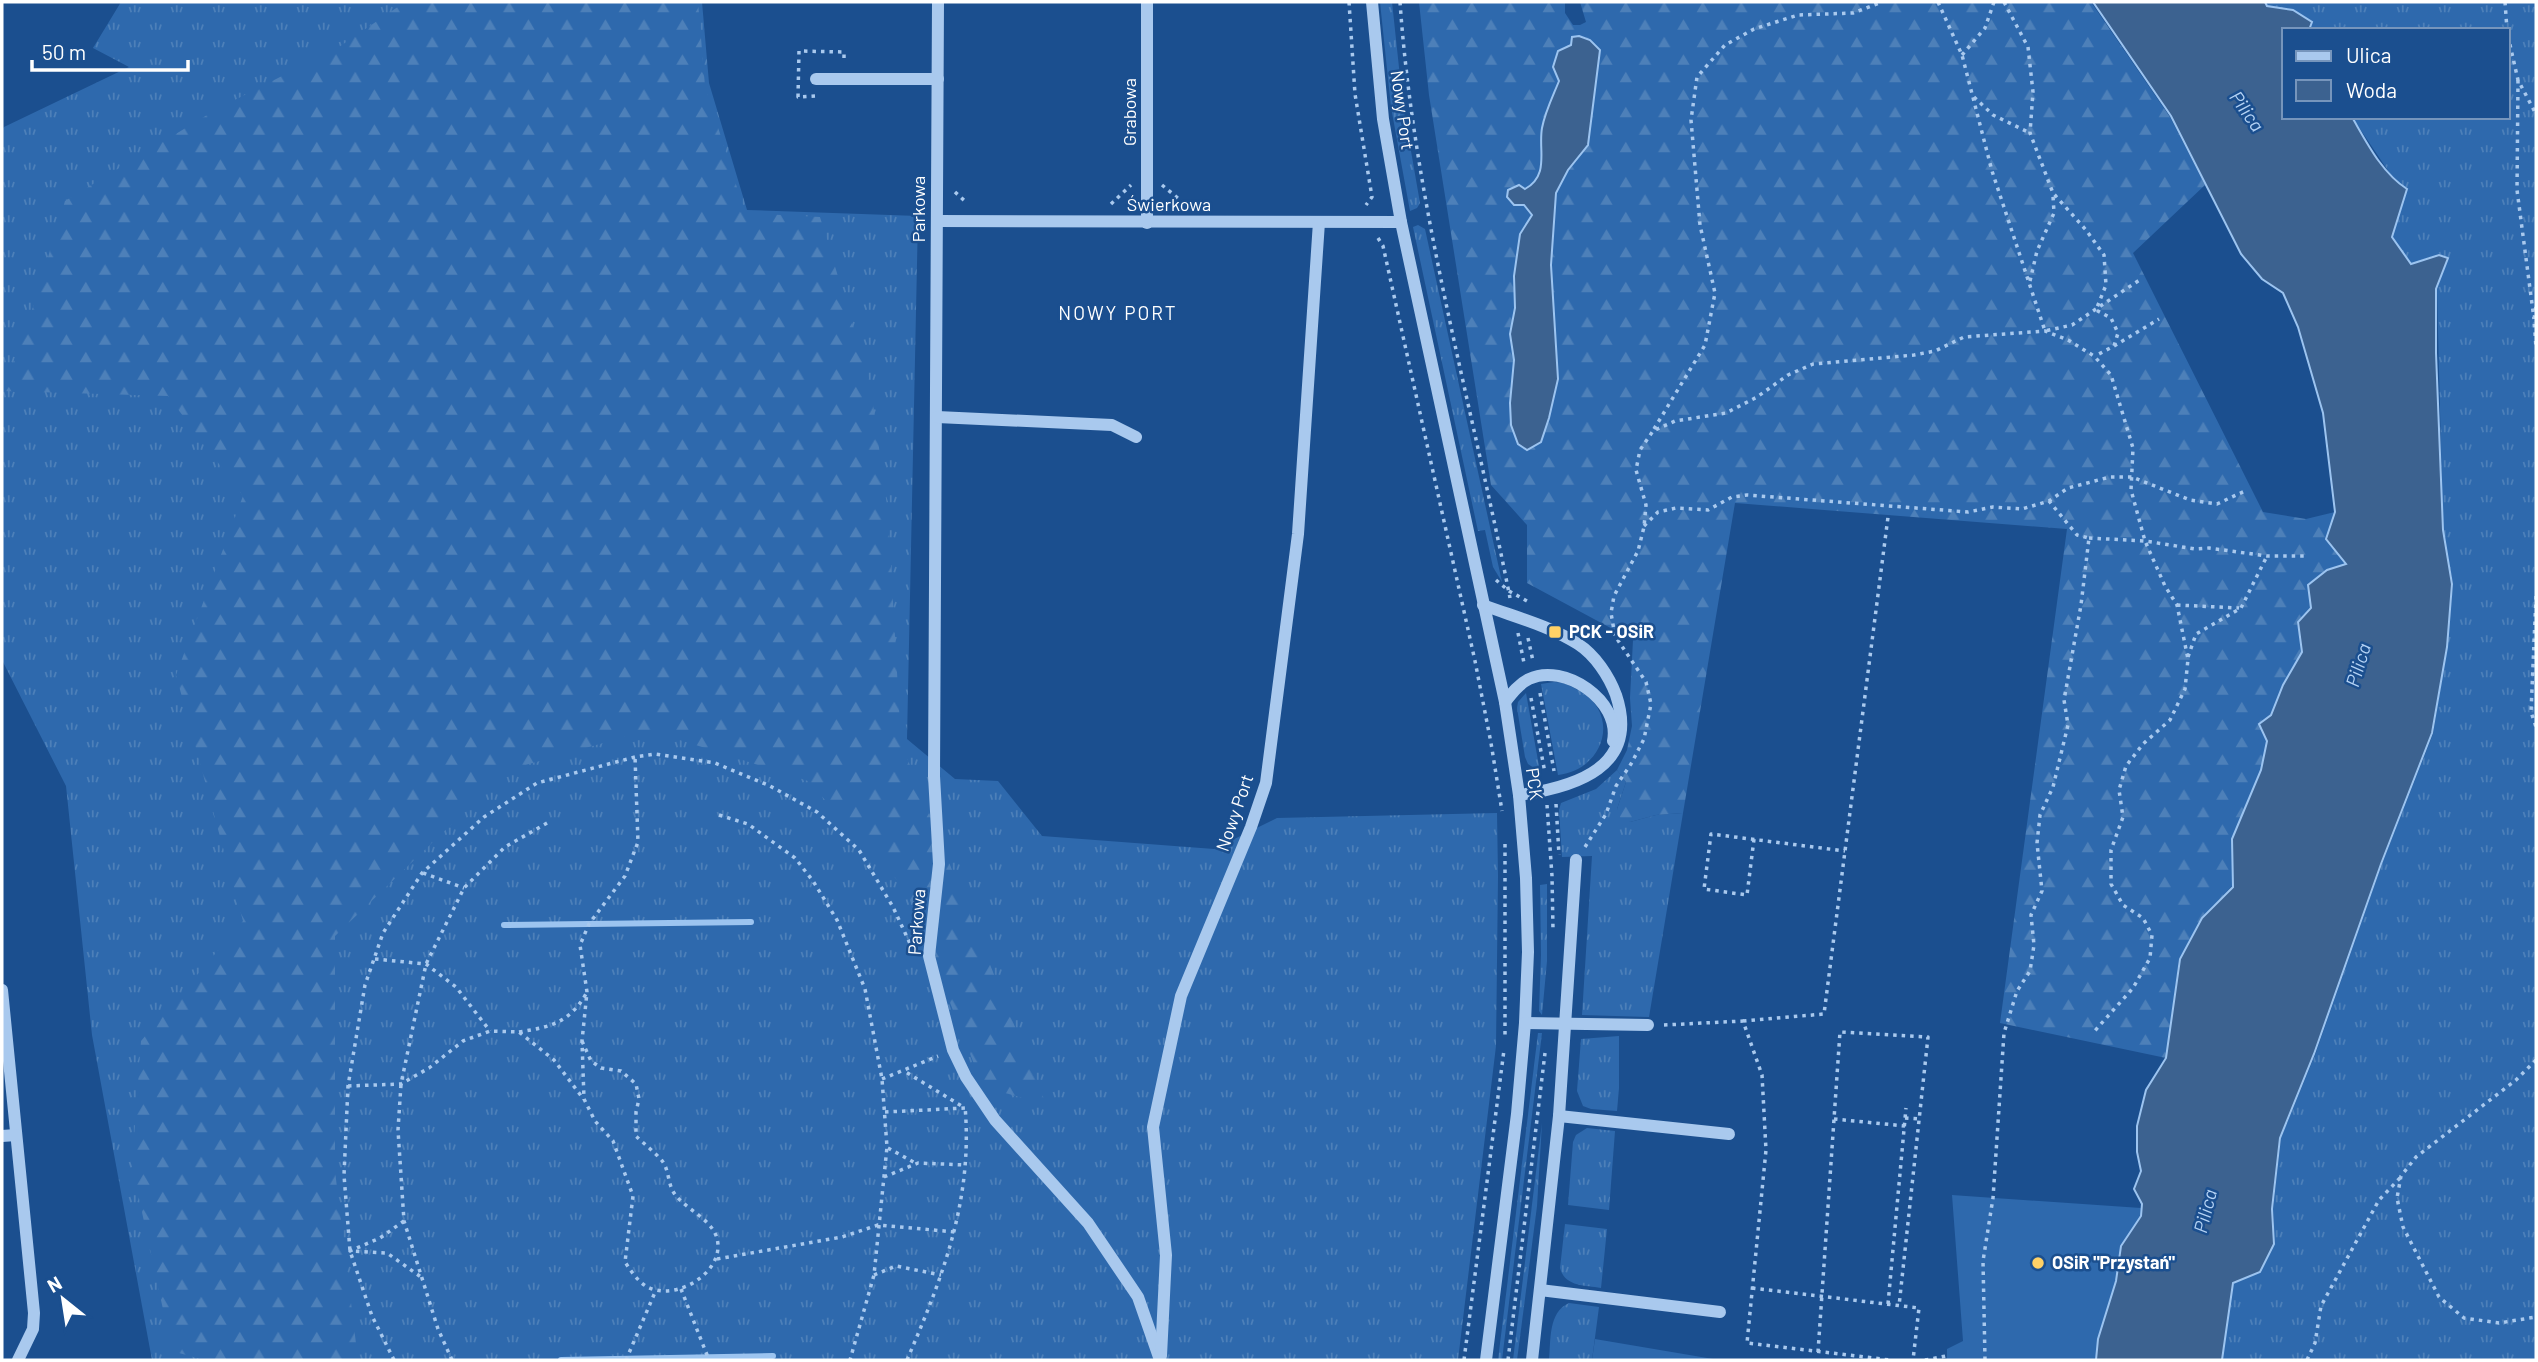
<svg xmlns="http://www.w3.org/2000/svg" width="2538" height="1362" viewBox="0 0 2538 1362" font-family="Barlow,sans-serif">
<defs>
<pattern id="grass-tufts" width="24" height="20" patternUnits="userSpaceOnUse" patternTransform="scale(1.75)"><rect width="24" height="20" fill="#2e69ad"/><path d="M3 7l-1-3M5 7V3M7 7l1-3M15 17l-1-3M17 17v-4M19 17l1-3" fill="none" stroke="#4d80b9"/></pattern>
<pattern id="forest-firs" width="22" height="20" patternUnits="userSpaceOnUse" patternTransform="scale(1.75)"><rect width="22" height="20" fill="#2e69ad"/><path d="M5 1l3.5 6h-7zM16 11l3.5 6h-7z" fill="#4d80b9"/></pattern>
</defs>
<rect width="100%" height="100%" fill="#1b4f8f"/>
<g fill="url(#grass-tufts)">
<path d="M 121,2 L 702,2 L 709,83 L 747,210 L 918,216 L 907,739 L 955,779 L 998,781 L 1042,836 L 1214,849 L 1277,818 L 1497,813 L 1498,876 L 1496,1046 L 1458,1360 L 152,1360 L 92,1035 L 66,786 L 2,660 L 2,130 L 4,127 L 129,67 L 93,48 Z"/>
<path d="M 1380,2 L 1392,2 L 1403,105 L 1420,203 L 1417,208 L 1410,211 L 1391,107 Z"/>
<path d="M 2265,2 L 2536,2 L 2536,1360 L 2222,1360 L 2233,1283 L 2261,1272 L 2275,1244 L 2273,1209 L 2281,1138 L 2315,1055 L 2382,864 L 2433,734 L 2447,647 L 2453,584 L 2443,530 L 2437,289 L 2448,258 L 2439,254 L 2411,264 L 2392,237 L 2407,189 L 2395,181 L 2352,117 L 2508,117 L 2508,30 L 2310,30 L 2312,21 L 2293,10 L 2267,6 Z"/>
<path d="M 1418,225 L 1425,229 L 1502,582 L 1493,567 L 1485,530 L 1478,531 L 1413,227 Z"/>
<path d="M 1554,682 C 1565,682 1570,686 1580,691 C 1621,715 1604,770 1558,775 L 1541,684 Z"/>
<path d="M 1526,693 L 1540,772 L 1528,764 L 1525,757 L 1517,708 L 1518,702 Z"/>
<path d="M 1617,770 L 1626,782 L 1617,809 L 1630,822 L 1656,815 L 1683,813 L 1649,1017 L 1582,1015 L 1592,856 L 1562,857 L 1559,810 L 1561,803 L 1596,789 Z"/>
<path d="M 1547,884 L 1547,961 L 1542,1015 L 1539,1011 L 1541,955 L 1540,885 Z"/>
<path d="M 1538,1033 L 1542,1033 L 1502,1360 L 1498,1360 Z"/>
<path d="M 1619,1036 L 1619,1088 L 1617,1111 L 1591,1109 L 1583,1106 L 1577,1091 L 1581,1039 Z"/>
<path d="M 1542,1123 L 1537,1206 L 1517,1360 L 1513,1360 Z"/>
<path d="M 1587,1128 L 1615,1131 L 1609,1210 L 1568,1205 L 1573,1142 L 1576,1135 Z"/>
<path d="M 1565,1224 L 1607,1229 L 1601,1288 C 1585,1285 1565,1287 1560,1268 Z"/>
<path d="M 1569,1303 L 1599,1307 L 1592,1360 L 1549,1360 C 1551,1341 1548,1312 1569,1303 Z"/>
</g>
<g fill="url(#forest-firs)" fill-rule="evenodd">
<path d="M 405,2 L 698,2 L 705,86 L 745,213 L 820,217 L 870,382 L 888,513 L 901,743 L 1046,1104 L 983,1087 L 906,890 L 808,781 L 649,730 L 508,770 L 335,936 L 335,1171 L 358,1360 L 204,1360 L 172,1351 L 132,1166 L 141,1041 L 243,921 L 176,675 L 243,496 L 168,396 L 3,391 L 33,307 L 65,201 L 217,109 L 339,47 Z"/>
<path d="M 1419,2 L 1565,2 L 1565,13 L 1573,25 L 1580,25 L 1586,22 L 1580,2 L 2091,2 L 2170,117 L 2205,185 L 2133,253 L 2263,512 L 2306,519 L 2335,512 L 2326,539 L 2346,564 L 2327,569 L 2308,584 L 2311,607 L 2297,622 L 2302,652 L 2283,685 L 2271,716 L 2259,724 L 2267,741 L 2261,770 L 2232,839 L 2232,886 L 2202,918 L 2179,959 L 2166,1058 L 2000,1023 L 2067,529 L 1735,503 L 1683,813 L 1656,815 L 1630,822 L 1621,820 L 1617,809 L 1626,782 L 1617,770 L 1627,750 L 1632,726 L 1630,698 L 1633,640 L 1527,583 L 1527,525 L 1491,485 L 1429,95 ZM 1571,45 L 1590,127 L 1588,145 L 1568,170 L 1556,193 L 1551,265 L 1558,379 L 1511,425 L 1510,403 L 1514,360 L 1510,334 L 1515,308 L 1514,276 L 1520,234 L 1532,215 L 1524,205 L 1525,189 C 1550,175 1538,151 1542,128 C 1545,112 1553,96 1559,81 L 1553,67 L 1558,51 Z"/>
</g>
<g fill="#2e69ad">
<path d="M 1952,1195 L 2141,1208 L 2141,1216 L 2121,1246 L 2116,1281 L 2098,1339 L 2096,1360 L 1947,1360 L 1947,1349 L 1963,1341 Z"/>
<path d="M 1595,1339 L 1719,1360 L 1592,1360 Z"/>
</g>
<g fill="#3c6290" stroke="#9cc4f0" stroke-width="2">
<path d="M 2093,2 L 2265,2 L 2267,6 L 2293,10 L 2312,22 L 2309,30 L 2284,30 L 2284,117 L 2352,117 C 2367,143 2382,173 2407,189 L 2392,237 L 2411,264 L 2439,255 L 2448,258 L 2436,289 L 2436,353 L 2443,530 L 2452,584 L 2447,647 L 2432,733 L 2381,864 L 2314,1054 L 2280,1138 L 2272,1209 L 2274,1244 L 2260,1272 L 2233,1283 L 2222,1360 L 2096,1360 L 2098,1339 L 2116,1281 L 2121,1246 L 2141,1216 L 2142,1204 L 2134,1189 L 2141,1171 L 2137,1152 L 2137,1126 L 2146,1090 L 2166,1058 L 2180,959 L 2202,918 L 2233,887 L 2232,839 L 2261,770 L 2267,741 L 2259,724 L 2271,715 L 2283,685 L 2302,652 L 2298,622 L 2311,608 L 2308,585 L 2327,570 L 2346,564 L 2326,539 L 2335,512 L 2323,413 L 2298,327 L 2283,293 L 2262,279 L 2241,254 L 2171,116 Z"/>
<path d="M 1579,36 L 1590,40 L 1600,50 L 1588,145 L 1568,170 L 1556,193 L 1551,265 L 1558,379 L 1549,418 L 1541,442 L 1527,450 L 1518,444 L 1511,425 L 1510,403 L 1514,360 L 1510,334 L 1515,308 L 1514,276 L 1520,234 L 1532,215 L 1524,205 L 1514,205 L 1507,197 L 1508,190 L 1519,185 L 1525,189 C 1550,175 1538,150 1542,128 C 1545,112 1553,96 1559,81 L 1553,67 L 1558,51 L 1571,45 L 1572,37 Z"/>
</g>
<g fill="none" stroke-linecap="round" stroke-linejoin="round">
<g stroke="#9cc4f0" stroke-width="6">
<path d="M 504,925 L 751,922"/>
<path d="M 561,1360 L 773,1356"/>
</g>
<g stroke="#a9c9ee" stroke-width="3.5" stroke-dasharray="3.5 5" stroke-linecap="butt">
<path d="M 1349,2 L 1355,94 L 1372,197 L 1366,205"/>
<path d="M 1400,2 C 1414,204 1471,400 1510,598"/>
<path d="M 1938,2 L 1962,55 L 1992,171 L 2045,331 L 2072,325 L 2141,279"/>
<path d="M 2004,2 L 2028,47 L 2033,92 L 2030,133 L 2053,193 L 2086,230 L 2104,255 L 2106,285 L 2096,310 L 2111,318 L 2118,333 L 2114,346 L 2095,356"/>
<path d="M 2505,2 L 2507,30"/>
<path d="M 2508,36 L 2518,80 L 2536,114"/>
<path d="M 1962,55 L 1985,28 L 1994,2"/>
<path d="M 2518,80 L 2517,190 L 2534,319"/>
<path d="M 815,96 L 798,97 L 799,51 L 844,52 L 844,62"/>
<path d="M 1974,97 L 1993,115 L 2030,133"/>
<path d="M 1162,185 L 1186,205"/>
<path d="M 955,192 L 967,203"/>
<path d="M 1111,204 L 1131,185"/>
<path d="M 1378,238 L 1383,246 L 1475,661 L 1491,743 L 1502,811"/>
<path d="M 2030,281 L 2037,251 L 2054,213 L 2053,196"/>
<path d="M 2536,307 L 2534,319 L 2536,348"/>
<path d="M 2114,346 L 2159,319"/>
<path d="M 1654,429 L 1705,345 L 1715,293 L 1700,225 L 1691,120 L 1697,77 L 1725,45 L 1754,29 L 1798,15 L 1853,13 L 1882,2"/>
<path d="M 1644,526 L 1658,512 L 1676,508 L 1708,510 L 1732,497 L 1747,495 L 1968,512 L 1993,507 L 2022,509 L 2049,501 L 2068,488 L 2110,477 L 2132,477 L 2190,500 L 2217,504 L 2247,490"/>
<path d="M 2089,538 L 2145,541 L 2195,549 L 2209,548 L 2267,556 L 2304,556"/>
<path d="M 1496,580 L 1509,591 L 1527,601"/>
<path d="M 2536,596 L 2531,712 L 2536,727"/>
<path d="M 2177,605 L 2239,608"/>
<path d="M 1518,633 L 1524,663"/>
<path d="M 1528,638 L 1533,661"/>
<path d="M 2188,657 L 2196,634 L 2241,608 L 2267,556"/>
<path d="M 1540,693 L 1554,771"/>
<path d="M 1531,698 L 1545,773"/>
<path d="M 1556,804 L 1559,855"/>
<path d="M 1547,805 L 1552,876 L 1553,930"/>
<path d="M 719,815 L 748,824 L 795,858 L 813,881 L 837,920 L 865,989 L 882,1079 L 887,1147 L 874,1275 L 850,1360"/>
<path d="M 1754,839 L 1747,895 L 1704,889 L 1711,834 L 1845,851"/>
<path d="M 1505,844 L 1505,1039"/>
<path d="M 1585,847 L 1606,814 L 1616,786 L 1631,764 L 1644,739 L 1651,704 L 1646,682 L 1615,636 L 1611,613 L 1614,596 L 1638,551 L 1644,527 L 1646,505 L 1636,470 L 1640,450 L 1653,431 L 1675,421 L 1726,413 L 1757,397 L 1788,375 L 1813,364 L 1914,355 L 1935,351 L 1964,337 L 2045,331 L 2068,340 L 2094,356 L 2111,375 L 2133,448 L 2131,490 L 2145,541 L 2165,586 L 2177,605 L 2188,659 L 2185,689 L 2170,720 L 2143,744 L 2126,766 L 2119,790 L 2123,817 L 2111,850 L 2111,884 L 2123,905 L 2143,918 L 2152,935 L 2150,958 L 2133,988 L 2092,1034"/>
<path d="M 423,873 L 464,888"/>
<path d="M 375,959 L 426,964 L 456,987 L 490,1031"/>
<path d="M 1743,1021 L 1824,1014 L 1888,517"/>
<path d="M 1664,1025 L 1743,1021 L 1762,1075 L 1766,1150 L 1747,1343 L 1890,1360"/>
<path d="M 519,1032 C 550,1027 569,1023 586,994"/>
<path d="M 582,1041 L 591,1061 L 601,1068 L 621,1071 L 636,1084 L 639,1099 L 636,1112 L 636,1136 C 644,1144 656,1153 663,1162 C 669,1171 668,1184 674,1193 C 686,1211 717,1220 718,1245 C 719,1273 682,1296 656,1290 C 641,1287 633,1274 625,1262 L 633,1196 L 613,1141 L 595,1121 L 584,1099 L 582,1041 L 587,992 L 580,945 L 589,924 L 625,876 L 638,842 L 635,757"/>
<path d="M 2536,1060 L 2516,1080 L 2416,1157 L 2401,1176 L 2397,1198 L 2403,1227 L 2439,1297 L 2464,1318 L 2499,1323 L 2536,1317"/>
<path d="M 882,1079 L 938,1056"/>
<path d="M 348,1086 L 401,1084 L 429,1068 L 463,1041 L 490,1031 L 519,1032 L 554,1060 L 582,1097"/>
<path d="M 885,1112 L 965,1108 L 904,1071"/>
<path d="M 1905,1118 L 1919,1119"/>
<path d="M 1834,1119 L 1905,1126"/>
<path d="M 888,1148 L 917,1164"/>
<path d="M 884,1177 L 918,1163 L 966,1165"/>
<path d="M 404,1221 L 380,1238 L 350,1251 L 387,1253 L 421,1277"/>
<path d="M 717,1259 L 842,1237 L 878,1225 L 955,1232"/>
<path d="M 874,1275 L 896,1266 L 941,1275"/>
<path d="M 1752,1288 L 1919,1308 L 1913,1360"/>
<path d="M 681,1289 L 709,1360"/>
<path d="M 1888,1304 L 1906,1108"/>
<path d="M 1818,1352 L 1840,1032 L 1928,1037 L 1899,1306"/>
<path d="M 394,1360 L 372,1316 L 350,1251 L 344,1175 L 348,1086 L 365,985 L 383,933 L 422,873 L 484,817 L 537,783 L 635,757 L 655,754 L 715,763 L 770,786 L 817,812 L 859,850 L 893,907 L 913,950"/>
<path d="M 452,1360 L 438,1329 L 404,1221 L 398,1130 L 401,1084 L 426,964 L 464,888 L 505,847 L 547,823"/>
<path d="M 626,1360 L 656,1290"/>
<path d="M 907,1360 C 943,1276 973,1200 965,1106"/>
<path d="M 1464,1360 L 1504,1050"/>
<path d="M 1508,1360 L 1545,1053"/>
<path d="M 1925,1360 L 1946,1356"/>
<path d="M 1985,1360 L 1983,1261 L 1993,1198 L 2004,1033 L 2017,991 L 2030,971 L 2034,945 L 2031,915 L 2042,891 L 2037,843 L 2040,815 L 2053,787 L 2068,725 L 2064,700 L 2081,605 L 2089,538 L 2077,535 L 2049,501"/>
<path d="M 2307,1360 L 2315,1343 L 2321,1306 L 2379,1200 L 2400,1178"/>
</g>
<g stroke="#a9c9ee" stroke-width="12">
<path d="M 938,2 L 934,776 L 939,864 L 929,956 L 953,1050 L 966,1077 L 995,1120 L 1088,1223 L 1138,1297 L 1160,1360"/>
<path d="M 1372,2 L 1383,119 L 1401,222 L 1505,702 L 1519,795 L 1526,878 L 1528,952 L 1525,1023 L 1517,1114 L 1486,1360"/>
<path d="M 816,79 L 938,79"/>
<path d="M 937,221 L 1401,222"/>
<path d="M 1147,223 L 1147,2"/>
<path d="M 937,417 L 1112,425 L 1136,437"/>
<path d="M 1483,605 C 1515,617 1550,626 1578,644 C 1595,655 1609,676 1616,695 C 1640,767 1576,787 1519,795"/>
<path d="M 1505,702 C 1512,693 1519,684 1529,679 C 1564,662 1621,701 1613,741"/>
<path d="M 2,990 L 34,1313 L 33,1329 L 18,1360"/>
<path d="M 1525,1023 L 1648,1025"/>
<path d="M 1559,1116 L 1729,1134"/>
<path d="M 2,1136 L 16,1135"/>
<path d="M 1540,1290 L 1720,1312"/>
<path d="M 1161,1356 L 1166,1255 L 1153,1127 L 1181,996 L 1251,827 L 1266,783 L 1298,534 L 1319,222"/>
<path d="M 1532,1360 L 1559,1116 L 1576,860"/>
</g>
</g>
<g fill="#ffd166" stroke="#1b4f8f" stroke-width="2.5">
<rect x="1548" y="625" width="14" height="14" rx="3.5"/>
<circle cx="2038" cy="1263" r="7"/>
</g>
<g text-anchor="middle" stroke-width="5" stroke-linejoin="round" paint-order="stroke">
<g font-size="18" fill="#fff" stroke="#1b4f8f">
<text transform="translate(1402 110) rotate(82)" y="6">Nowy Port</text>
<text transform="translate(1130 112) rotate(-90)" y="6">Grabowa</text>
<text x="1169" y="211">Świerkowa</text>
<text transform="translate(919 209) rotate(-90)" y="6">Parkowa</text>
<text transform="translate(1534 784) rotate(82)" y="6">PCK</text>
<text transform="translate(1235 813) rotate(-71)" y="6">Nowy Port</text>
<text transform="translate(917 922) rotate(-86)" y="6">Parkowa</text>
</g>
<g font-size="18" font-weight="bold" fill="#fff" stroke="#1b4f8f" text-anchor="start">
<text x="1569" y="638">PCK - OSiR</text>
<text x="2052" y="1269">OSiR "Przystań"</text>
</g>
<g font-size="19" font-style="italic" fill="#b5d3f5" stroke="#1b4f8f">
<text transform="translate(2247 111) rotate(55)" y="7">Pilica</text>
<text transform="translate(2358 665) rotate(-73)" y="7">Pilica</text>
<text transform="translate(2205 1211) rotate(-76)" y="7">Pilica</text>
</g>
<g font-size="19" letter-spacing="2" fill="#fff" stroke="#1b4f8f">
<text x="1118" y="320">NOWY PORT</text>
</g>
</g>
<rect width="2538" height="1362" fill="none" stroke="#ffffff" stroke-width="7"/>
<rect x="2282" y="28" width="228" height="91" fill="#1b4f8f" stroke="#7695bc" stroke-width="2"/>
<rect x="2296" y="51" width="35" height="10" fill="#a9c9ee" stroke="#7695bc" stroke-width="2"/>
<text x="2346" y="63" font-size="21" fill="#ffffff">Ulica</text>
<rect x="2296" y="80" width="35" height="21" fill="#3c6290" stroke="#7695bc" stroke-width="2"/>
<text x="2346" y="98" font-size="21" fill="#ffffff">Woda</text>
<g transform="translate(63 1299) rotate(330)" stroke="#1b4f8f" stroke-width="5" paint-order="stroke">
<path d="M0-5L12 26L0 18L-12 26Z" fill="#ffffff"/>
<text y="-10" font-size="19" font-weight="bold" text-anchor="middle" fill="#ffffff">N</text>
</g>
<path d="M32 60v10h156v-10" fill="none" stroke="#ffffff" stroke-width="3.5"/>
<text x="42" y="60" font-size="21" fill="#ffffff" stroke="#1b4f8f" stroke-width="5" paint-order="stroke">50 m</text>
</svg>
